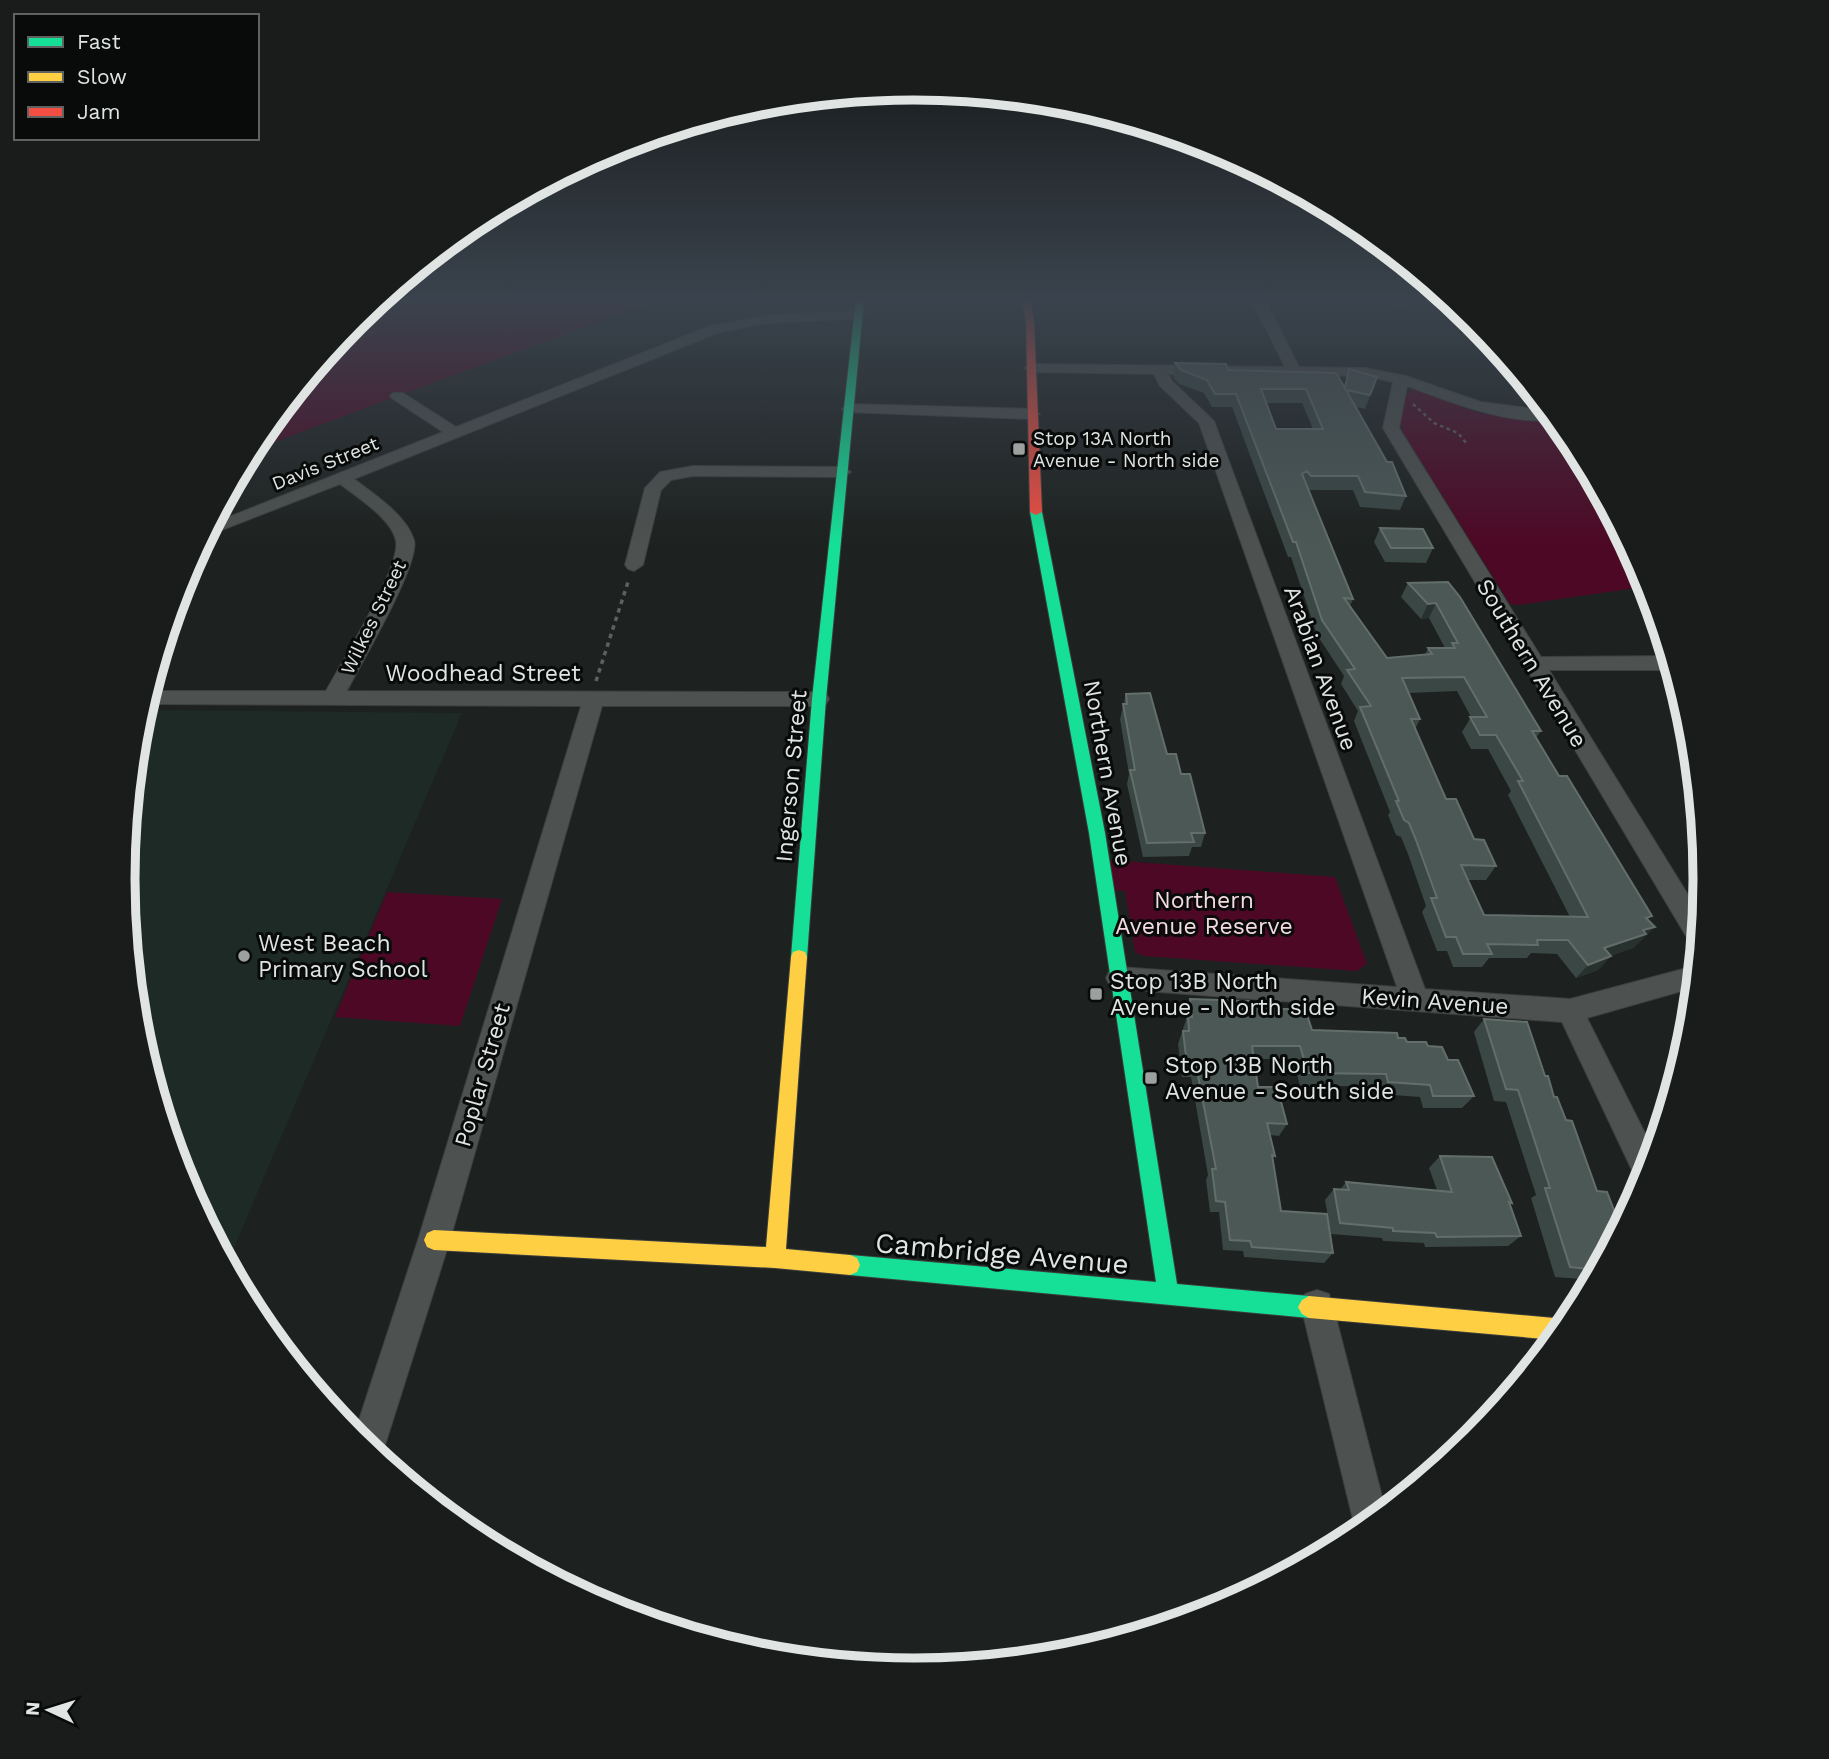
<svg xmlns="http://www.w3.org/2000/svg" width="1829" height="1759" viewBox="0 0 1829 1759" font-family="'Work Sans',sans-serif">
<rect width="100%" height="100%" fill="#1d211f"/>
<path fill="#1d2a26" d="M 142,710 L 462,713 L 227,1264 L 183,1182 L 138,1034 L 123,879 L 138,725 Z"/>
<g fill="#4d0825">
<path d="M 379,299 L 660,299 L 250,451 L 256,439 L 355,319 Z"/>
<path d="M 1411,390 C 1434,390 1448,402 1468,409 C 1496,419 1528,419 1557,422 L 1579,450 L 1649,586 L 1518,605 L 1510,604 L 1403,433 C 1398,419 1398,401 1411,390 Z"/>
<path d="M 1109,860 L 1335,877 L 1367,964 L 1357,971 L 1144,956 L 1135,952 L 1125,891 L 1115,890 Z"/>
<path d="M 387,892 L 502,899 L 460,1026 L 335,1017 Z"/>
</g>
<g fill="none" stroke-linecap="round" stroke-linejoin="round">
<defs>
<g id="street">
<path d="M 1251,299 L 1265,299 L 1299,367 L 1365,368 L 1406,376 L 1481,402 L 1550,411 L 1557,420 C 1506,425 1454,403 1407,386 L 1399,428 L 1541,657 L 1670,656 L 1674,669 L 1672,670 L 1549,670 L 1703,919 L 1700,949 L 1692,946 L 1383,428 L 1393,382 L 1365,376 L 1168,374 L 1172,381 L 1214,421 L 1425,989 L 1570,999 L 1698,965 L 1696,987 L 1587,1018 L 1655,1153 L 1645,1186 L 1638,1183 L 1562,1022 L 1119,989 L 1110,986 L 1106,978 L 1110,970 L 1119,967 L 1397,987 L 1199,423 L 1160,386 L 1154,374 L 1031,372 L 1024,368 L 1031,364 L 1285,367 Z"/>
<path d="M 1396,299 L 1411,299 L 1400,307 L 1393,303 Z"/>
<path d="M 858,311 L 865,315 L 863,318 L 768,323 L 720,332 L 354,479 C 373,493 407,516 414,540 C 421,563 360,665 347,691 L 819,692 L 826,694 L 829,699 L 826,704 L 819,706 L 602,706 L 450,1240 L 380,1461 L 353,1438 L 418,1240 L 581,706 L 144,704 L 148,691 L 326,691 C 341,663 401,567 396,541 C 392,519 357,497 340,484 L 204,537 L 211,524 L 443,432 L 393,399 L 390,396 L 393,393 L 403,393 L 456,427 L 710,326 L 768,315 Z"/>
<path d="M 850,404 L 1032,409 L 1040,414 L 1032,419 L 845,412 L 842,409 L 845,406 Z"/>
<path d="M 693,466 L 843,467 L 851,472 L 843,477 L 693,476 L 671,480 L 661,490 L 643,565 L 634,571 L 628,569 L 625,565 L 645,488 L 660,472 Z"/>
<path d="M 1317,1290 L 1329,1294 L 1333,1306 L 1386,1512 L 1357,1536 L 1301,1306 L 1305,1294 Z"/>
</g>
<g id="fast">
<path d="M 856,299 L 864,299 L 826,699 L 807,957 L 805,962 L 799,964 L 793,962 L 791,957 L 812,699 Z"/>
<path d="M 1036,509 L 1042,512 L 1105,833 L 1177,1284 L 1309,1296 L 1316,1300 L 1320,1307 L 1316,1314 L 1309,1318 L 850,1275 L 843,1272 L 840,1265 L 843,1258 L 850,1255 L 1156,1282 L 1089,833 L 1030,512 Z"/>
</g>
<g id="slow">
<path d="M 799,950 L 805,952 L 807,957 L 786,1249 L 850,1255 L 857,1258 L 860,1265 L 857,1272 L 850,1275 L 775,1268 L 434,1250 L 427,1247 L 424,1240 L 427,1233 L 434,1230 L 766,1247 L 791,957 L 793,952 Z"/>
<path d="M 1309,1296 L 1565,1319 L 1571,1322 L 1556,1340 L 1309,1318 L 1302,1314 L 1298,1307 L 1302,1300 Z"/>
</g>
<path id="jam" d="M 1022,299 L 1030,299 L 1034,322 L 1042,512 L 1036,515 L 1030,512 L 1026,322 Z"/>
</defs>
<use href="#street" stroke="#3b3e3c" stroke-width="2"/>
<use href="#fast" stroke="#3b3e3c" stroke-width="2"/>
<use href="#slow" stroke="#3b3e3c" stroke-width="2"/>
<use href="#jam" stroke="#3b3e3c" stroke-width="2"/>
<path stroke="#5e605f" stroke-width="2.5" stroke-dasharray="3.5 3.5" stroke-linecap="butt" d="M 1413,404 L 1434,423 L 1458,433 L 1467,444"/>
<path stroke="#5e605f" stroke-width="3.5" stroke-dasharray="4.5 4.5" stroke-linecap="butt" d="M 596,681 L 629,579"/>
<use href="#street" fill="#4d514f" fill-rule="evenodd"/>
<use href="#fast" fill="#16e098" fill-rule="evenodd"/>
<use href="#slow" fill="#ffcf43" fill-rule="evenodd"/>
<use href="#jam" fill="#f24e42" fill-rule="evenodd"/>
</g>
<g fill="#3a4744" fill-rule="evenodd">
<path d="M 1175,363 L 1344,386 L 1349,369 L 1372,390 L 1365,409 L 1356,407 L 1406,496 L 1400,510 L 1360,507 L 1353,490 L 1308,490 L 1353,599 L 1350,606 L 1387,658 L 1425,655 L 1428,648 L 1445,648 L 1429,618 L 1421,619 L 1401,597 L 1408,583 L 1448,582 L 1541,731 L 1536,738 L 1559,776 L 1648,920 L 1642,940 L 1640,941 L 1633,948 L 1610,956 L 1611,956 L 1598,970 L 1576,978 L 1557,954 L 1531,953 L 1527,958 L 1489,958 L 1482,967 L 1453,967 L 1447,951 L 1437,951 L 1422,912 L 1426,906 L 1408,854 L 1401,837 L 1396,835 L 1388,815 L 1390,812 L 1354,721 L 1358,711 L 1341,684 L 1344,676 L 1317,635 L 1291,557 L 1288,557 L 1232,407 L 1212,407 L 1204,393 L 1179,384 L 1173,377 ZM 1266,403 L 1302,403 L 1313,429 L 1276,429 ZM 1457,691 L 1471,717 L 1462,732 L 1471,749 L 1488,749 L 1511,791 L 1508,795 L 1570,917 L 1484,915 L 1468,880 L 1486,880 L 1496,866 L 1474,839 L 1446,799 L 1415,729 L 1420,719 L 1409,693 Z"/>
<path d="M 1380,528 L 1433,548 L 1426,563 L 1385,562 L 1374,542 Z"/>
<path d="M 1126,694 L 1181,774 L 1205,833 L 1201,847 L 1192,847 L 1189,856 L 1143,857 L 1127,784 L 1129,774 L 1120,719 Z"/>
<path d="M 1190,999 L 1282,1009 L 1312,1030 L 1398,1038 L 1407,1042 L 1428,1046 L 1448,1060 L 1474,1096 L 1462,1108 L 1423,1108 L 1420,1097 L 1379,1094 L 1377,1086 L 1300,1086 L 1293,1059 L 1254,1059 L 1258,1087 L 1287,1124 L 1279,1136 L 1270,1135 L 1275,1156 L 1272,1159 L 1281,1211 L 1333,1253 L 1324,1263 L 1244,1257 L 1243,1251 L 1223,1250 L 1219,1212 L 1210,1212 L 1206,1180 L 1208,1175 L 1191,1077 L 1182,1077 L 1178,1044 L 1186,1020 L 1185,1012 Z"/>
<path d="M 1484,1019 L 1545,1076 L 1566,1120 L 1597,1191 L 1620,1226 L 1617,1228 L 1619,1233 L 1594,1280 L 1555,1277 L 1531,1198 L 1536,1195 L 1506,1102 L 1494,1101 L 1474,1032 Z"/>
<path d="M 1440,1156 L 1512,1203 L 1510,1204 L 1521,1236 L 1508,1246 L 1425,1247 L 1424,1243 L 1383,1241 L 1382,1238 L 1331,1234 L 1325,1200 L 1334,1189 L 1340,1190 L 1346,1182 L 1437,1190 L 1429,1168 Z"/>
</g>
<g fill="#27312e">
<path d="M 1436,603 L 1429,618 L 1421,619 L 1428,604 Z"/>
<path d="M 1655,927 L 1633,948 L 1592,962 L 1604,948 L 1643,930 Z"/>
<path d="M 1611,956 L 1598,970 L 1576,978 L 1588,965 Z"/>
</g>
<g fill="#4b5855" stroke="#636e6b" stroke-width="2" fill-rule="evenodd">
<path d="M 1175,363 L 1226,364 L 1228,370 L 1336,373 L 1345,388 L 1349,369 L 1377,377 L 1370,395 L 1346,390 L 1387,462 L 1392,462 L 1406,496 L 1365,492 L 1358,476 L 1311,476 L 1307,471 L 1302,474 L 1353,599 L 1344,598 L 1387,658 L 1432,654 L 1428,648 L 1455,648 L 1452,643 L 1458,643 L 1436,603 L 1428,604 L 1408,583 L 1448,582 L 1460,597 L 1541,731 L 1532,731 L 1559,776 L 1567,776 L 1652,916 L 1646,918 L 1655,927 L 1643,930 L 1646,934 L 1604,948 L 1611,956 L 1588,965 L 1568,940 L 1537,940 L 1538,945 L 1487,944 L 1492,954 L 1463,954 L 1456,937 L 1446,937 L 1431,898 L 1437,898 L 1416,840 L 1409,823 L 1404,820 L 1396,801 L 1399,801 L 1360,707 L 1371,706 L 1347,670 L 1355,669 L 1322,620 L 1296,542 L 1293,542 L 1236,394 L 1215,394 L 1207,380 L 1181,370 ZM 1261,389 L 1306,389 L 1323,429 L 1276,429 ZM 1464,677 L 1487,717 L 1470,717 L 1480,735 L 1496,735 L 1523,781 L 1518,781 L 1588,917 L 1484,915 L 1461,865 L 1496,866 L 1484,840 L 1474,839 L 1456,799 L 1446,799 L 1411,719 L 1420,719 L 1402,678 Z"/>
<path d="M 1380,528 L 1423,529 L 1433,548 L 1391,548 Z"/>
<path d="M 1150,693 L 1167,754 L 1176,754 L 1181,774 L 1190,774 L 1205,833 L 1191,833 L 1194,842 L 1147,843 L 1130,770 L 1135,770 L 1123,704 L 1127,704 L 1126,694 Z"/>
<path d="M 1190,999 L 1280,1002 L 1282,1009 L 1305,1009 L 1312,1030 L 1397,1033 L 1398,1038 L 1405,1038 L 1407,1042 L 1426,1042 L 1428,1046 L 1442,1047 L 1448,1060 L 1458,1060 L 1474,1096 L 1433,1096 L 1430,1085 L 1388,1082 L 1386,1074 L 1308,1073 L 1300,1046 L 1252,1046 L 1258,1087 L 1277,1087 L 1287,1124 L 1267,1123 L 1275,1156 L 1272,1155 L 1281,1211 L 1327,1214 L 1333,1253 L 1252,1247 L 1250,1241 L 1230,1240 L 1225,1202 L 1216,1201 L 1212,1169 L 1216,1169 L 1196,1065 L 1187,1065 L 1183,1031 L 1189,1031 L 1188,1017 L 1192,1017 Z"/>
<path d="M 1484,1019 L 1527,1022 L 1545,1076 L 1548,1076 L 1554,1097 L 1557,1097 L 1566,1120 L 1572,1121 L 1597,1191 L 1607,1192 L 1620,1226 L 1616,1225 L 1619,1233 L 1599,1270 L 1570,1267 L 1545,1188 L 1550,1188 L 1518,1090 L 1506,1089 Z"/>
<path d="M 1440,1156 L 1492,1157 L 1512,1203 L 1509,1202 L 1521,1236 L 1437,1237 L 1435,1233 L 1393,1231 L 1393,1228 L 1340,1223 L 1334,1189 L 1349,1190 L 1346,1182 L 1452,1192 Z"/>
</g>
<linearGradient id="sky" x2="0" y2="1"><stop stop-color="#101211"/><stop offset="0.55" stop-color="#3a434d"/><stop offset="1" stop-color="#3a434d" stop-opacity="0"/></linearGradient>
<rect width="1829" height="545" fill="url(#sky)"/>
<g fill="#9ca09e" stroke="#080b0a" stroke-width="2.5">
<rect x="1012" y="442" width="14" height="14" rx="3.5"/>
<circle cx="244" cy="956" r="7"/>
<rect x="1089" y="987" width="14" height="14" rx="3.5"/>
<rect x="1144" y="1071" width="14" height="14" rx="3.5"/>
</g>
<g text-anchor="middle" stroke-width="6" stroke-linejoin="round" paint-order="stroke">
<g font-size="19" fill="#e0e4e2" stroke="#080b0a" text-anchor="start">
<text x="1033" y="445">Stop 13A North<tspan x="1033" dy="22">Avenue - North side</tspan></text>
</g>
<g font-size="19" fill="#e0e4e2" stroke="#080b0a">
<text transform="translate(325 463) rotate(-22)" y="7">Davis Street</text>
<text transform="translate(373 617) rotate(-64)" y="7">Wilkes Street</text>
</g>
<g font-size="23" fill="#e0e4e2" stroke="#080b0a">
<text transform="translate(1532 663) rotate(59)" y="8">Southern Avenue</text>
<text transform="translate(1321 668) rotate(70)" y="8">Arabian Avenue</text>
<text x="483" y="681">Woodhead Street</text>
<text transform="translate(1108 773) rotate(80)" y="8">Northern Avenue</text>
<text transform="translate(791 776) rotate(-85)" y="8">Ingerson Street</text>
<text transform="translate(1435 1001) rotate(4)" y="8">Kevin Avenue</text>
<text transform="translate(482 1075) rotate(-74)" y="8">Poplar Street</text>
</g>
<g font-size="23" fill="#f4dae0" stroke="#080b0a">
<text x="1204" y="908">Northern<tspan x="1204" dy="26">Avenue Reserve</tspan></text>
</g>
<g font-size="23" fill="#e0e4e2" stroke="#080b0a" text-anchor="start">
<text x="258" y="951">West Beach<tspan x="258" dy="26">Primary School</tspan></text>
<text x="1110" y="989">Stop 13B North<tspan x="1110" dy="26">Avenue - North side</tspan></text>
<text x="1165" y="1073">Stop 13B North<tspan x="1165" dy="26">Avenue - South side</tspan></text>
</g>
<g font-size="28" fill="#e0e4e2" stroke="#080b0a">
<text transform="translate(1002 1253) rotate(5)" y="10">Cambridge Avenue</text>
</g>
</g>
<path d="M0 0H1829V1759H0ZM135 879a779 779 0 1 1 1558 0a779 779 0 1 1-1558 0Z" fill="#191c1b" fill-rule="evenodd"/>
<path fill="none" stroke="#e0e4e2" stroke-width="9" d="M135 879a779 779 0 1 1 1558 0a779 779 0 1 1-1558 0Z"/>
<rect x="14" y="14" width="245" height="126" fill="#080b0a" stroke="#5e6260" stroke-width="2"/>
<rect x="28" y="37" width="35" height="10" fill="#16e098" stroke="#5e6260" stroke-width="2"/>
<text x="77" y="49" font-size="21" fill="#e0e4e2">Fast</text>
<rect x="28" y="72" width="35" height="10" fill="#ffcf43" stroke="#5e6260" stroke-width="2"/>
<text x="77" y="84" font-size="21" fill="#e0e4e2">Slow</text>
<rect x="28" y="107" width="35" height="10" fill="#f24e42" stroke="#5e6260" stroke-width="2"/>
<text x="77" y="119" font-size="21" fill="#e0e4e2">Jam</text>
<g transform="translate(49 1710) rotate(274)" stroke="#080b0a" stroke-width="5" paint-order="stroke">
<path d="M0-5L12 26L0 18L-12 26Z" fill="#e0e4e2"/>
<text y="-10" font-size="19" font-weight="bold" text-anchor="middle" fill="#e0e4e2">N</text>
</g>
</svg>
